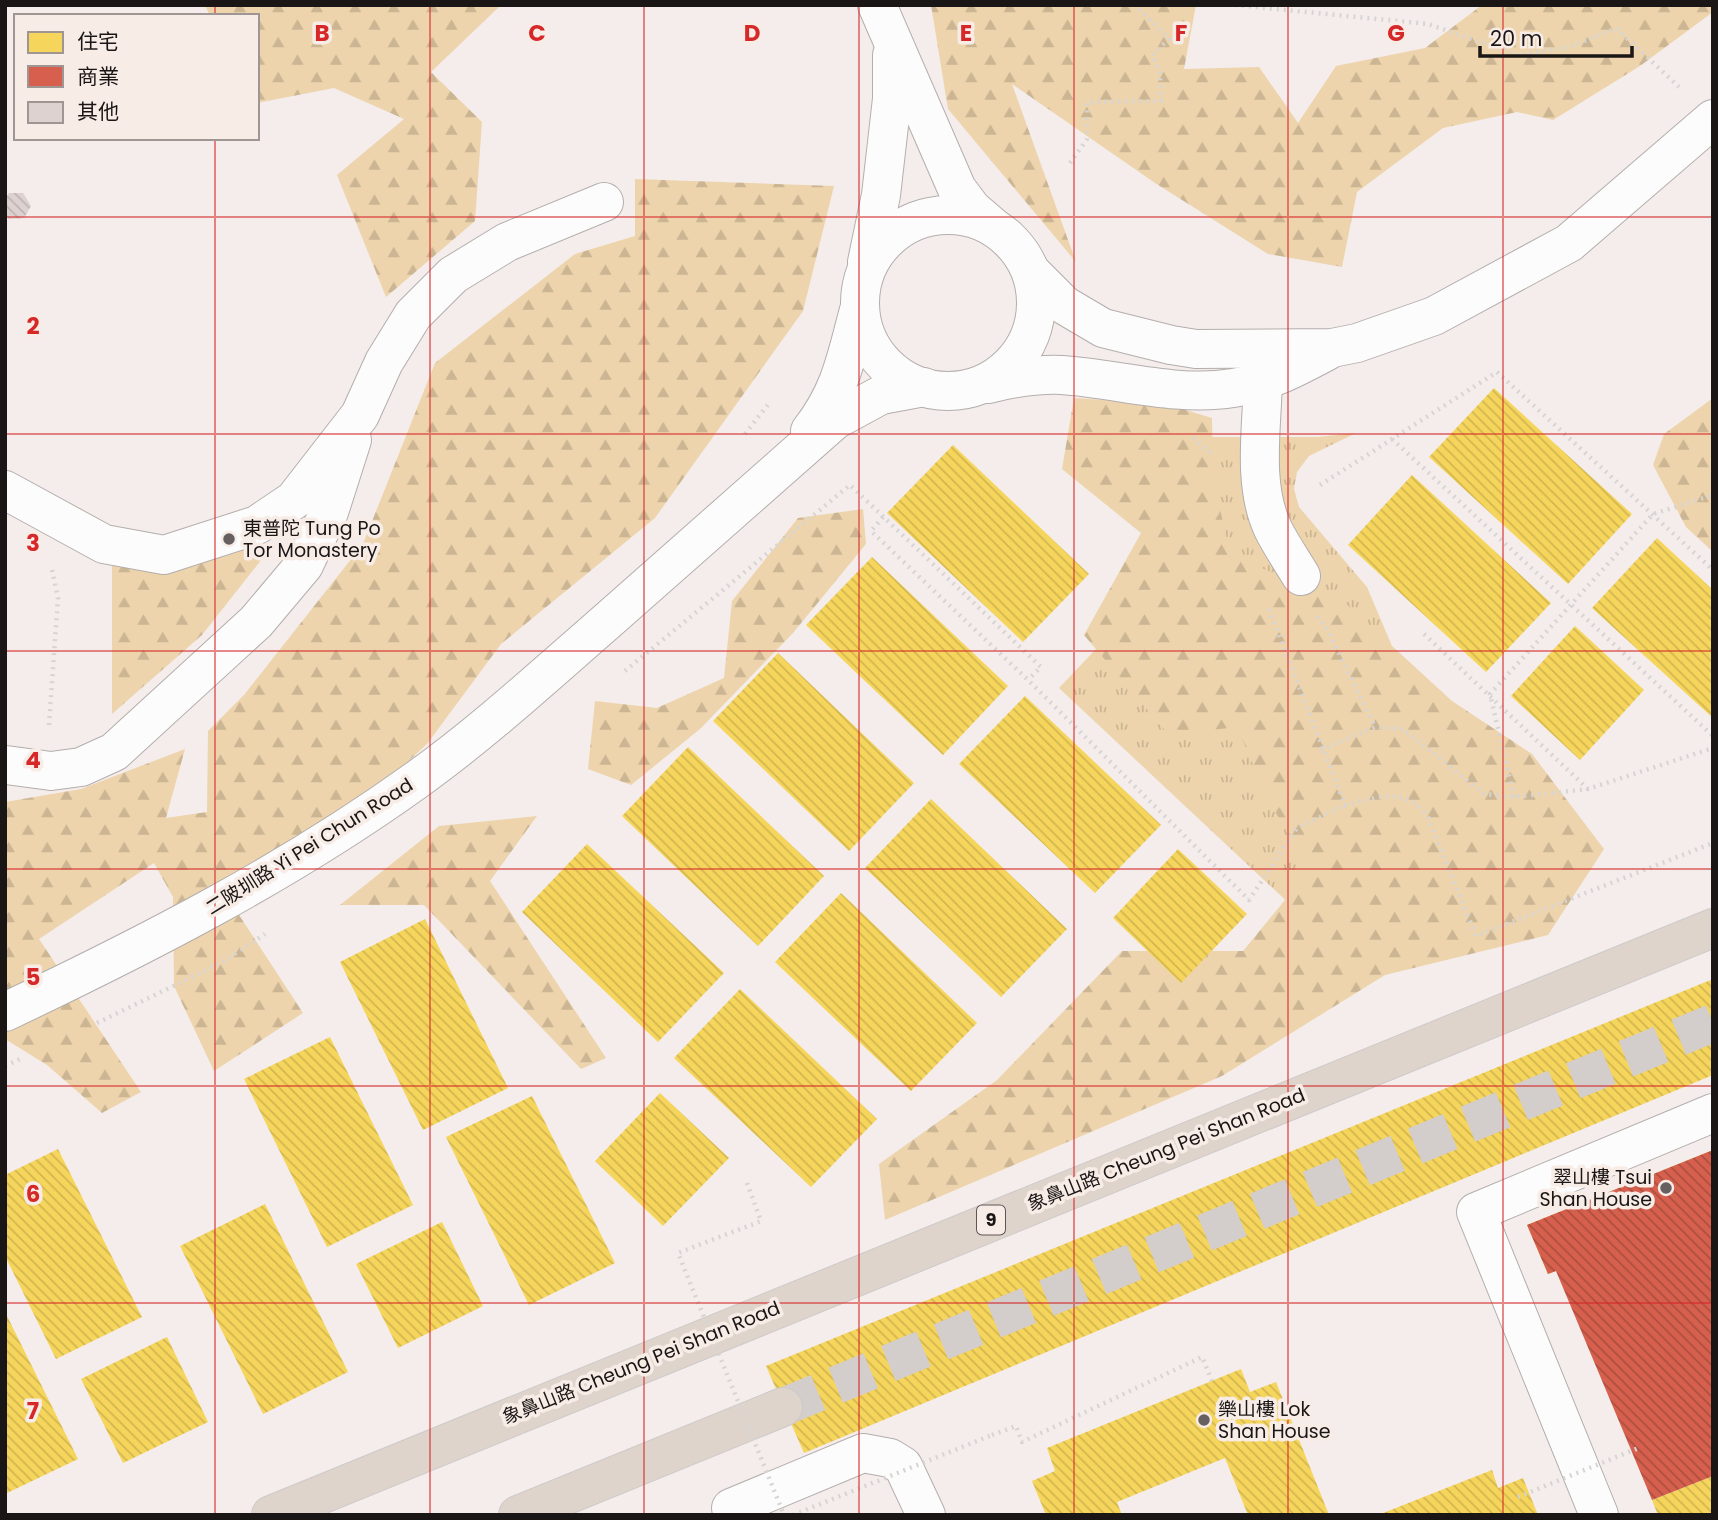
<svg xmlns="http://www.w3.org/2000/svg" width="1718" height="1520" viewBox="0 0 1718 1520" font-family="Poppins,'Noto Sans TC',sans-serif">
<defs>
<pattern id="grass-tufts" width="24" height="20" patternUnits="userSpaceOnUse" patternTransform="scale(1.75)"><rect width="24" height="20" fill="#edd4ac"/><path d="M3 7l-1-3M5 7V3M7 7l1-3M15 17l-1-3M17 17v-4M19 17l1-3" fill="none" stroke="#cbb593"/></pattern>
<pattern id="forest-firs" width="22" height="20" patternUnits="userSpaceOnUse" patternTransform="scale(1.75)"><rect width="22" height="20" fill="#edd4ac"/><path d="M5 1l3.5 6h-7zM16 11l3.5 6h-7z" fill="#cbb593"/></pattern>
<pattern id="homes-back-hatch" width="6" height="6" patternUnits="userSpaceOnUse" patternTransform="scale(1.75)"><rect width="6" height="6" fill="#f6d55c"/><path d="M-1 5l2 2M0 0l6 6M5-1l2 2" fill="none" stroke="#d2b64f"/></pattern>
<pattern id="shops-back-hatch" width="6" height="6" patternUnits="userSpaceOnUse" patternTransform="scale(1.75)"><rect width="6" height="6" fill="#d6604d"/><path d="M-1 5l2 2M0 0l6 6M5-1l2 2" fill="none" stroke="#ad4e3f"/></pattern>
<pattern id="building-back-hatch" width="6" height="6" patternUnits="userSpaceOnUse" patternTransform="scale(1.75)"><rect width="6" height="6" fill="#ded2d1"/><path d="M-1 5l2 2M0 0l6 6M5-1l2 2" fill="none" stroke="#beb4b3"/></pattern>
</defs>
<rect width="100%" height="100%" fill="#f4edeb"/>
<path fill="url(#grass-tufts)" d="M 1356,433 L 1309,456 L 1297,472 L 1294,489 L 1299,507 L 1367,587 L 1475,842 L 1294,908 L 1059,688 L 1192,548 L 1143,437 L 1318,437 Z"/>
<g fill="url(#forest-firs)">
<path d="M 205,5 L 501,5 L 431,72 L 482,122 L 475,221 L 386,297 L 337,175 L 404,119 L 334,88 L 257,103 L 257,16 L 210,16 Z"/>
<path d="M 931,5 L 1196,5 L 1184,69 L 1259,67 L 1298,123 L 1336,66 L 1425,48 L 1482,5 L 1713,5 L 1713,12 L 1640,66 L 1553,120 L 1517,112 L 1443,128 L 1357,192 L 1342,267 L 1268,254 L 1155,183 L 1012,84 L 1076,262 L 948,109 Z"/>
<path d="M 635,179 L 834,186 L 803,311 L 655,518 L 501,644 L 427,744 L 318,845 L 224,892 L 303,1013 L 214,1071 L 174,986 L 173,897 L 154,863 L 39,939 L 141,1092 L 102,1113 L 47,1065 L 5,1039 L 5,802 L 81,789 L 185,749 L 166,818 L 207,812 L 208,731 L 244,695 L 363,544 L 435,363 L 575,254 L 635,236 Z"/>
<path d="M 1074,398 L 1166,404 L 1212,418 L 1213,480 L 1231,556 L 1342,600 L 1452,701 L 1532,754 L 1604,849 L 1548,935 L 1385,975 L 1222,1076 L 885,1220 L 879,1164 L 997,1080 L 1122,951 L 1243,951 L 1312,867 L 1271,806 L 1237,727 L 1169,735 L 1084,635 L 1141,533 L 1062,469 Z"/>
<path d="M 1713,398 L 1713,552 L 1686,527 L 1653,465 L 1664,434 Z"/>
<path d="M 863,509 L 866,544 L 793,633 L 700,729 L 631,785 L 588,769 L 595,701 L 657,708 L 724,678 L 732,601 L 798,518 Z"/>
<path d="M 267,537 L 262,559 L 202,635 L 112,714 L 112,554 Z"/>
<path d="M 537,816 L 490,881 L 606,1058 L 581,1069 L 424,905 L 340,905 L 439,826 Z"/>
</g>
<g fill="url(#homes-back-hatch)">
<path d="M 1494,388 L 1632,514 L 1568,584 L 1429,457 Z"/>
<path d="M 953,445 L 1089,574 L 1023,642 L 887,513 Z"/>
<path d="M 1412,475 L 1551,603 L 1486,672 L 1348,545 Z"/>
<path d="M 1657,538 L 1713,590 L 1713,718 L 1592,608 Z"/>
<path d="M 872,557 L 1008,686 L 943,755 L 806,625 Z"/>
<path d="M 1575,626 L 1644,690 L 1580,760 L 1511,696 Z"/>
<path d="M 778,653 L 914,783 L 849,851 L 713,721 Z"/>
<path d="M 1025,696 L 1161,825 L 1095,893 L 959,764 Z"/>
<path d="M 688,747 L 824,876 L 758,946 L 622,816 Z"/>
<path d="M 931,799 L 1067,929 L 1001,997 L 865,868 Z"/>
<path d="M 587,844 L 724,973 L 658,1042 L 522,912 Z"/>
<path d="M 1178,849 L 1247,914 L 1181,983 L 1113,918 Z"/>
<path d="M 841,893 L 977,1023 L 911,1091 L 775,962 Z"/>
<path d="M 425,919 L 508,1088 L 423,1130 L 340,962 Z"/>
<path d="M 1713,979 L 1713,1075 L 804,1453 L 766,1366 Z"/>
<path d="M 740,989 L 877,1119 L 811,1187 L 674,1058 Z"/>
<path d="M 330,1037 L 413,1205 L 327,1247 L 244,1079 Z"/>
<path d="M 660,1093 L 729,1158 L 663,1226 L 595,1161 Z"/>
<path d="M 532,1096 L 615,1263 L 529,1305 L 446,1137 Z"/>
<path d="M 58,1149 L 142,1317 L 56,1359 L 5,1256 L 5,1175 Z"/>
<path d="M 1713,1150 L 1713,1235 L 1596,1282 L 1588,1258 L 1548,1274 L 1527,1225 Z"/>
<path d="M 265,1204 L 348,1372 L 263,1414 L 180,1246 Z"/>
<path d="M 442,1222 L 483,1306 L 398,1348 L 356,1264 Z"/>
<path d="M 5,1312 L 78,1459 L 5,1494 Z"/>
<path d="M 167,1337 L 208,1422 L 123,1463 L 81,1379 Z"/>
<path d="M 1241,1369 L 1250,1392 L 1276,1382 L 1329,1515 L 1248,1515 L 1225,1458 L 1117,1502 L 1122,1515 L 1046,1515 L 1032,1481 L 1055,1471 L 1047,1448 Z"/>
<path d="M 1492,1470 L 1498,1488 L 1523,1478 L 1538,1515 L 1378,1515 Z"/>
<path d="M 1713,1476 L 1713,1515 L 1658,1515 L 1652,1500 Z"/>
</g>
<path fill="url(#shops-back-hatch)" d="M 1713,1150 L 1713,1476 L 1652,1500 L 1556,1271 L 1548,1274 L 1527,1225 Z"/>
<path fill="url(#building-back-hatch)" d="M 9,193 L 23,193 L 31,206 L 24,218 L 9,219 L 5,213 L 5,199 Z"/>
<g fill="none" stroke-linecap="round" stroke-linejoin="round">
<path stroke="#d3cdcb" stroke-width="38" stroke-dasharray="38 19" stroke-linecap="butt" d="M 783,1407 L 1713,1023"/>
<defs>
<g id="minor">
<path d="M 877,5 L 957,189 L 972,209 L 993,227"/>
<circle cx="948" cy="303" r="88"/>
<path d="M 867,262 L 881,195 L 892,99 L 892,55"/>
<path d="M 1032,273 L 1064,305 L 1103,328 L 1171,345 L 1196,349 L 1332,348 L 1357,343 L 1434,316 L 1569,243 L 1713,119"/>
<path d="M 1263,381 C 1262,427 1252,485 1273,529 C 1281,545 1292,561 1301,576"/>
<path d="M 988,384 C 1012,378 1038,374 1062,375 C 1119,379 1176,397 1233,388 C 1268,383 1297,367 1327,351"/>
<path d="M 810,431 C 841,391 846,358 859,310"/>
<path d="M 5,490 L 104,544 L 164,555 L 257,525 L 294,500 L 360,415 L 384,362 L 413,315 L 453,275 L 507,242 L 604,202"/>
<path d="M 6,765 L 51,771 L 81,767 L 114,752 L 256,622 L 304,565 L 329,512 L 352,440"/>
<path d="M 5,1012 C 146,945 287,873 415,781 C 482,733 543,677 605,623 C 682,555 759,488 835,420 L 881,395 L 924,387"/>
<path d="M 731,1508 L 863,1453 L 890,1458 L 903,1466 L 926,1515"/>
<path d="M 1599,1515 L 1476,1212 L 1713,1113"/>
</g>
<g id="highway">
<path d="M 271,1515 L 1713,928"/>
<path d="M 518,1515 L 783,1407"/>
</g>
</defs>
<use href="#minor" stroke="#b3aeac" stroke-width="40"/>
<use href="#highway" stroke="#cdcac9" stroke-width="40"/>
<g stroke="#d7d5d4" stroke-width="4.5" stroke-dasharray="2 5" stroke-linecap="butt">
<path d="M 1235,5 L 1428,24 L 1518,55 L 1570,47 L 1616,28 L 1679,87"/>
<path d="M 1070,163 L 1087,139 L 1087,102 L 1161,101 L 1160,72 L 1152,55 L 1169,39 L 1135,5"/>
<path d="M 745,434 L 770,402"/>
<path d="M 1193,438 L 1213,455"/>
<path d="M 1392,439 L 1713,736"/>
<path d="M 1320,485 L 1497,372 L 1713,570"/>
<path d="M 883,517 L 871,531 L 1028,680 L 1249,900 L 1297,828 L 1345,805"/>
<path d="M 1269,609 L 1345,805 C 1378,798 1405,785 1428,817 L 1476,936 L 1713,843"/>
<path d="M 1317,617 L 1327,629 L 1375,727"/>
<path d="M 1424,634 L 1588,789"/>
<path d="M 625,671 L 850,485 L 1041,667 L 1028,680"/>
<path d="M 49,725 L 58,598 L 52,570"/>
<path d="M 1321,750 L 1375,727 L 1403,729 L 1484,794 L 1514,797 L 1588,789 L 1713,748"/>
<path d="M 1514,797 L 1490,694 L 1653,514 L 1713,495"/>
<path d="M 97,1023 L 221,963 L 265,934"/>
<path d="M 5,1066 L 22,1058"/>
<path d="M 992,1435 L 1016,1426 L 1022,1442 L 1202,1357 L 1212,1381"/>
</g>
<use href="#minor" stroke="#fdfcfc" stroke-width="38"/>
<use href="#highway" stroke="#ded4cc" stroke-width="38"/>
<g stroke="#d7d5d4" stroke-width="4.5" stroke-dasharray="2 5" stroke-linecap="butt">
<path d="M 747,1183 L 761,1221 L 678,1253 L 784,1515"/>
<path d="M 1518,1497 L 1641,1447"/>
<path d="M 793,1515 L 992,1435"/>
</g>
</g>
<path fill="none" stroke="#d62828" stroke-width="2" stroke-opacity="0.55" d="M 215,5 L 215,16M 430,5 L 430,1515M 644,5 L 644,1515M 859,5 L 859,1515M 1074,5 L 1074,1515M 1288,5 L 1288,1515M 1503,5 L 1503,1515M 215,138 L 215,1515M 5,217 L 1713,217M 5,434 L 1713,434M 5,651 L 1713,651M 5,869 L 1713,869M 5,1086 L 1713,1086M 5,1303 L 1713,1303"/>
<g fill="#666160" stroke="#f8ece7" stroke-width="2.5">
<circle cx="229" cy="539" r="7"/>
<circle cx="1666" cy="1188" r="7"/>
<circle cx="1204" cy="1420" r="7"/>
</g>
<g text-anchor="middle" stroke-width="7" stroke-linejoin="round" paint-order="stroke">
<rect fill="#f8ece7" stroke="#5d5654" stroke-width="2" x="977" y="1205.5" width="28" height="29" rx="5"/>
<g font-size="18" font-weight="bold" fill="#1a1615">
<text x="991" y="1226">9</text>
</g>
<g font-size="19" fill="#1a1615" stroke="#f8ece7" text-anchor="start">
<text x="243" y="535">東普陀 Tung Po<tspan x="243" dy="22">Tor Monastery</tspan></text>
<text x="1652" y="1184" text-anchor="end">翠山樓 Tsui<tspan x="1652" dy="22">Shan House</tspan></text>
<text x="1218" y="1416">樂山樓 Lok<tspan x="1218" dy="22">Shan House</tspan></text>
</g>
<g font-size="19" fill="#1a1615" stroke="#f8ece7">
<text transform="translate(309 846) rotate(-32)" y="7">二陂圳路 Yi Pei Chun Road</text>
<text transform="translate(1166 1149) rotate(-22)" y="7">象鼻山路 Cheung Pei Shan Road</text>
<text transform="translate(641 1362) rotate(-22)" y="7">象鼻山路 Cheung Pei Shan Road</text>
</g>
</g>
<g font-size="23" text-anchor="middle" font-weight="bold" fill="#d62828" stroke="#f8ece7" stroke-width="7" stroke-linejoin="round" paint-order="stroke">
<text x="322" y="41">B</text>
<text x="537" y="41">C</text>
<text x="752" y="41">D</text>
<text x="966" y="41">E</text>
<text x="1181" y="41">F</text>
<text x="1396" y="41">G</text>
<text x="33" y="334">2</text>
<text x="33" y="551">3</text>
<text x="33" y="768">4</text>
<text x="33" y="985">5</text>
<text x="33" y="1202">6</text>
<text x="33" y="1419">7</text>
</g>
<rect width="1718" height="1520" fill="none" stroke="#1a1615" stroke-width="14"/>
<rect x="14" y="14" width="245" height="126" fill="#f8ece7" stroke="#9f9693" stroke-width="2"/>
<rect x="28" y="32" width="35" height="21" fill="#f6d55c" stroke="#9f9693" stroke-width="2"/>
<text x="77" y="49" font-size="21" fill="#1a1615">住宅</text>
<rect x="28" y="66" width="35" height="21" fill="#d6604d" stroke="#9f9693" stroke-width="2"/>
<text x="77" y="84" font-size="21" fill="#1a1615">商業</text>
<rect x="28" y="102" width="35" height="21" fill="#ded2d1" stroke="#9f9693" stroke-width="2"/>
<text x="77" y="119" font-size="21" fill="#1a1615">其他</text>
<path d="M1480 46v10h152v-10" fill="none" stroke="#1a1615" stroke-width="3.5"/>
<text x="1490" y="46" font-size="21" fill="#1a1615" stroke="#f8ece7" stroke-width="5" paint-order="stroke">20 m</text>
</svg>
